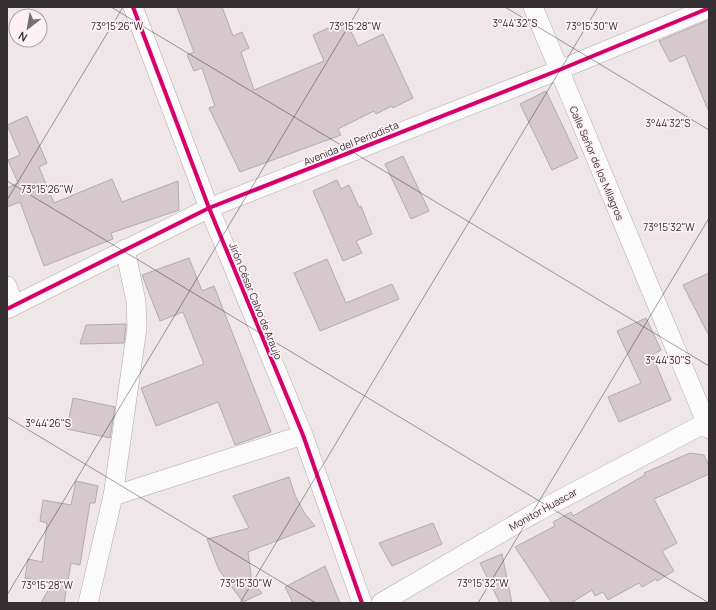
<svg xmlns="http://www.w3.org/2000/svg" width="716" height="610" viewBox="0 0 716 610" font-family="Manrope,sans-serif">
<rect width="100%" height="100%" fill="#eee6e8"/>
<g fill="#d6c8cd" stroke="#b2acae">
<path d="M 177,7 L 222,7 L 233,36 L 242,32 L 249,48 L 241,52 L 254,90 L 324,61 L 313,35 L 328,28 L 329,29 L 346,21 L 358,46 L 383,34 L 413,98 L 393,108 L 392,106 L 376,114 L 374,111 L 338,129 L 341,135 L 240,172 L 209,108 L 215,106 L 202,68 L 194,71 L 187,55 L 194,52 Z"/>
<path d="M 709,20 L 709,112 L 685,55 L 670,62 L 659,41 Z"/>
<path d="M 546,91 L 578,158 L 552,170 L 520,104 Z"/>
<path d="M 27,116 L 47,163 L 39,167 L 54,203 L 112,179 L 122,202 L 178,181 L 179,210 L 111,233 L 113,239 L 44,266 L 20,202 L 7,207 L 7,188 L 18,183 L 8,160 L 20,155 L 7,125 Z"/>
<path d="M 403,156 L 429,211 L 411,219 L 385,164 Z"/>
<path d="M 337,180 L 341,189 L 349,185 L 359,207 L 361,206 L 372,234 L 356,241 L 362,253 L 343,261 L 313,191 Z"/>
<path d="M 189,258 L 202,291 L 214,286 L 271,432 L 235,445 L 218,402 L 156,426 L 141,388 L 204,364 L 183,312 L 160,321 L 142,275 Z"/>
<path d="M 327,259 L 346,303 L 392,284 L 399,299 L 320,331 L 294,273 Z"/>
<path d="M 709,273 L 709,336 L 683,285 Z"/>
<path d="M 646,318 L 661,350 L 652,355 L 671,400 L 619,422 L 608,397 L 641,383 L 617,331 Z"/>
<path d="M 126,324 L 124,343 L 80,344 L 86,325 Z"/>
<path d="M 73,398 L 115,407 L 110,438 L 67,429 Z"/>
<path d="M 690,453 L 704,455 L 709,466 L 709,474 L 654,499 L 677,543 L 662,551 L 674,571 L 657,581 L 656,579 L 642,587 L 639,583 L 608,600 L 603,592 L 595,596 L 592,590 L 571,603 L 552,603 L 515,547 L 555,526 L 553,522 L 571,512 L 573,516 L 645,475 L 644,473 Z"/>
<path d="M 289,477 L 295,495 L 305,514 L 315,526 L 248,552 L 252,582 L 262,593 L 243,602 L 219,570 L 207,539 L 249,528 L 233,496 Z"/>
<path d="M 76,481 L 98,486 L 95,503 L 90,503 L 80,565 L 71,563 L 64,603 L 41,603 L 52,583 L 25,578 L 28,559 L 42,562 L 47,523 L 40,521 L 43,500 L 71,505 Z"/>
<path d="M 433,523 L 442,544 L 392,566 L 379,543 Z"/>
<path d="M 502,554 L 512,603 L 500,603 L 480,563 Z"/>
<path d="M 325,566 L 340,603 L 293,603 L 285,587 Z"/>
</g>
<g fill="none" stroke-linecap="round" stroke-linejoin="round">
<defs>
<g id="minor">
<path d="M 133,7 L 209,208 L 303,435 L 362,603"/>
<path d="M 533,7 L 709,429"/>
<path d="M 7,286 L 14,305"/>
<path d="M 7,309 L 209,208 L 559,70 L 709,8"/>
<path d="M 113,496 L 303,435"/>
<path d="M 88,603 L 113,496 L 137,328 L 136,301 L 125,249"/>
<path d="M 381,603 L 533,514 L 709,421"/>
</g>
</defs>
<use href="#minor" stroke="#b0aaac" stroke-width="20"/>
<use href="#minor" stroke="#fcfbfc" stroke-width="19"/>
<defs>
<g id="cycleway">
<path d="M 133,7 L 209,208 L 303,435 L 362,603"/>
<path d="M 7,309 L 209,208 L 559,70 L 709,8"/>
</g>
</defs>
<use href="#cycleway" stroke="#fef0f5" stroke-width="6"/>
<use href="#cycleway" stroke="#d6006c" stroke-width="4"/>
</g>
<path fill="none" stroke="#363032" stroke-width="1" stroke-opacity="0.45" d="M 111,7 L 709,366M 505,7 L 709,130M 7,181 L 709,603M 7,200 L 123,7M 7,417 L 316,603M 7,595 L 360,7M 240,603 L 598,7M 478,603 L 709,218"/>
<g text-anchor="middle" stroke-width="3.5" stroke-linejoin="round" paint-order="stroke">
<g font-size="10" fill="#363032" stroke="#fef0f5">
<text transform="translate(351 143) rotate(-22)" y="4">Avenida del Periodista</text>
<text transform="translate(597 163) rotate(67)" y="4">Calle Señor de los Milagros</text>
<text transform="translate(256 301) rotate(68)" y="4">Jirón César Calvo de Araujo</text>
<text transform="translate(543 509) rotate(-29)" y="4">Monitor Huascar</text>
</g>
</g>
<g font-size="10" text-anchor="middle" fill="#363032" stroke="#fef0f5" stroke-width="3.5" stroke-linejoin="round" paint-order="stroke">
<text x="515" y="27">3°44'32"S</text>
<text x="355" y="30">73°15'28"W</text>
<text x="117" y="30">73°15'26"W</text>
<text x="592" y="30">73°15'30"W</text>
<text x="668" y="127">3°44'32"S</text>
<text x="47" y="193">73°15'26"W</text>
<text x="669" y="231">73°15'32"W</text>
<text x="668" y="364">3°44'30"S</text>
<text x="48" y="427">3°44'26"S</text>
<text x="246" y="587">73°15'30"W</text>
<text x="483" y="587">73°15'32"W</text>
<text x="47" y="589">73°15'28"W</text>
</g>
<rect width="716" height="610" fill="none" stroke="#363032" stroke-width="16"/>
<g transform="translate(28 28) rotate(211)"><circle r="19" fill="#fef0f5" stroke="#aea3a7"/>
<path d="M0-3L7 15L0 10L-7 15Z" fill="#767072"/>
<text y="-6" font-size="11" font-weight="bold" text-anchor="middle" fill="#363032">N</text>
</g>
</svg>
